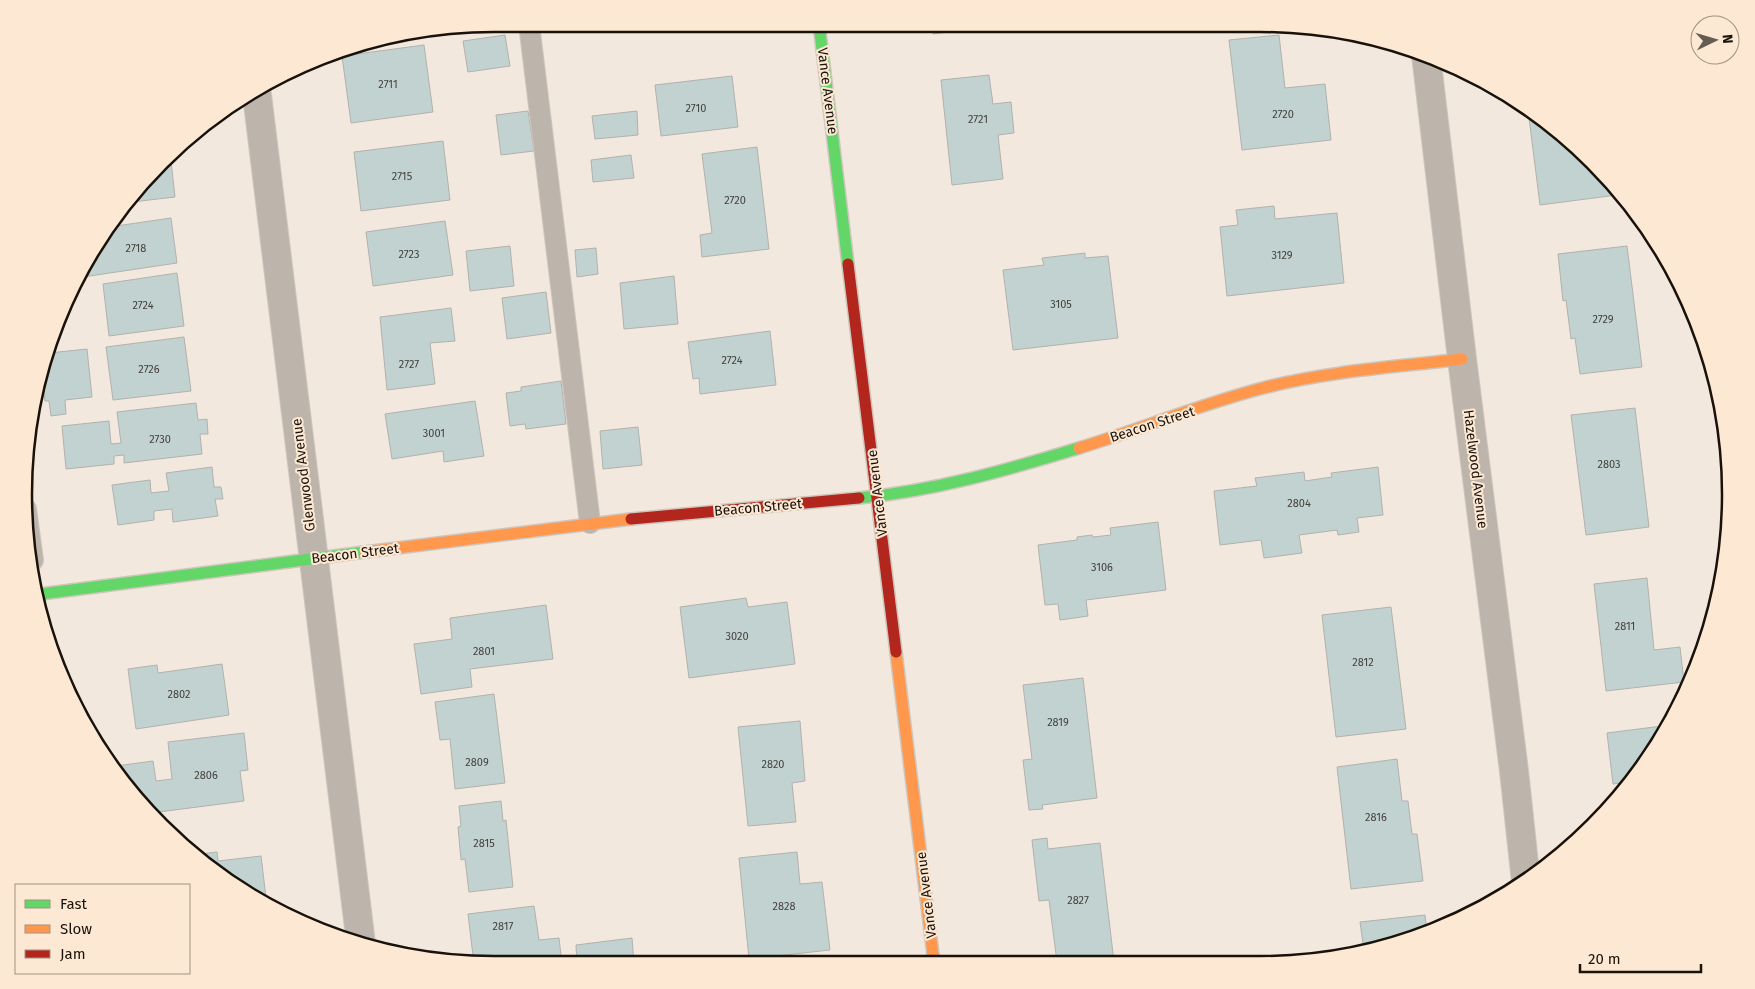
<svg xmlns="http://www.w3.org/2000/svg" width="1755" height="989" viewBox="0 0 1755 989" font-family="'Fira Sans',sans-serif">
<rect width="100%" height="100%" fill="#f3e8dd"/>
<g fill="#c2d2d1" stroke="#b1b2ae">
<path d="M 932,24 L 1011,24 L 933,34 Z"/>
<path d="M 505,35 L 510,66 L 468,72 L 463,41 Z"/>
<path d="M 1279,35 L 1285,88 L 1325,84 L 1331,140 L 1242,150 L 1229,40 Z"/>
<path d="M 424,45 L 433,112 L 351,123 L 342,56 Z"/>
<path d="M 989,75 L 993,104 L 1011,102 L 1014,133 L 998,135 L 1003,179 L 952,185 L 941,80 Z"/>
<path d="M 732,76 L 738,127 L 661,136 L 655,85 Z"/>
<path d="M 1528,110 L 1571,141 L 1616,189 L 1617,195 L 1540,205 Z"/>
<path d="M 528,111 L 534,151 L 501,155 L 496,115 Z"/>
<path d="M 637,111 L 638,135 L 595,139 L 592,116 Z"/>
<path d="M 443,141 L 450,200 L 361,211 L 354,152 Z"/>
<path d="M 757,147 L 769,249 L 702,257 L 700,235 L 712,233 L 702,154 Z"/>
<path d="M 631,155 L 634,178 L 593,182 L 591,160 Z"/>
<path d="M 171,161 L 175,197 L 132,202 Z"/>
<path d="M 1274,206 L 1275,219 L 1337,213 L 1344,283 L 1227,296 L 1220,227 L 1238,225 L 1236,210 Z"/>
<path d="M 171,218 L 177,263 L 83,277 L 103,233 L 109,227 Z"/>
<path d="M 445,221 L 453,275 L 373,286 L 366,232 Z"/>
<path d="M 510,246 L 514,286 L 470,291 L 466,251 Z"/>
<path d="M 1627,246 L 1642,367 L 1580,374 L 1575,338 L 1571,339 L 1566,300 L 1563,301 L 1558,254 Z"/>
<path d="M 596,248 L 598,274 L 577,277 L 575,250 Z"/>
<path d="M 1085,253 L 1085,258 L 1108,256 L 1118,338 L 1013,350 L 1003,270 L 1044,265 L 1042,258 Z"/>
<path d="M 177,273 L 184,326 L 109,336 L 103,284 Z"/>
<path d="M 674,276 L 678,324 L 624,329 L 620,283 Z"/>
<path d="M 546,292 L 551,333 L 507,339 L 502,298 Z"/>
<path d="M 451,308 L 455,341 L 430,343 L 435,384 L 387,390 L 380,317 Z"/>
<path d="M 770,331 L 776,385 L 700,394 L 699,378 L 693,379 L 688,342 Z"/>
<path d="M 184,337 L 191,391 L 113,400 L 106,347 Z"/>
<path d="M 87,349 L 92,397 L 65,400 L 66,414 L 51,416 L 49,401 L 45,401 L 41,370 L 49,353 Z"/>
<path d="M 561,381 L 566,424 L 526,429 L 525,424 L 510,426 L 506,393 L 521,391 L 521,387 Z"/>
<path d="M 475,401 L 484,456 L 444,462 L 443,451 L 392,459 L 385,414 Z"/>
<path d="M 196,403 L 198,420 L 207,419 L 208,434 L 200,434 L 202,454 L 124,463 L 124,455 L 114,456 L 114,464 L 66,469 L 62,426 L 109,421 L 111,444 L 121,443 L 117,412 Z"/>
<path d="M 1635,408 L 1649,527 L 1586,535 L 1571,415 Z"/>
<path d="M 638,427 L 642,465 L 603,469 L 600,431 Z"/>
<path d="M 212,467 L 214,487 L 221,487 L 223,499 L 215,499 L 218,516 L 173,522 L 172,509 L 154,511 L 154,520 L 118,525 L 112,485 L 150,480 L 151,493 L 169,491 L 166,473 Z"/>
<path d="M 1378,467 L 1383,515 L 1357,518 L 1359,532 L 1338,535 L 1337,530 L 1299,535 L 1302,553 L 1264,558 L 1261,540 L 1220,545 L 1214,491 L 1257,486 L 1255,478 L 1304,472 L 1305,481 L 1332,477 L 1331,473 Z"/>
<path d="M 1158,522 L 1166,590 L 1086,600 L 1088,616 L 1060,620 L 1058,604 L 1045,605 L 1038,545 L 1077,540 L 1077,537 L 1092,535 L 1093,537 L 1111,535 L 1110,528 Z"/>
<path d="M 1647,578 L 1654,650 L 1680,647 L 1684,682 L 1606,691 L 1594,584 Z"/>
<path d="M 746,598 L 748,607 L 787,602 L 795,664 L 689,678 L 680,607 Z"/>
<path d="M 546,605 L 553,659 L 470,669 L 472,687 L 421,694 L 414,644 L 452,639 L 450,618 Z"/>
<path d="M 1391,607 L 1406,729 L 1336,737 L 1322,615 Z"/>
<path d="M 222,664 L 229,715 L 136,729 L 128,669 L 157,665 L 158,673 Z"/>
<path d="M 1083,678 L 1097,798 L 1042,805 L 1043,809 L 1029,810 L 1023,760 L 1032,759 L 1023,685 Z"/>
<path d="M 494,694 L 505,783 L 455,789 L 450,739 L 440,740 L 435,702 Z"/>
<path d="M 800,721 L 805,781 L 792,783 L 796,822 L 748,826 L 738,727 Z"/>
<path d="M 1670,725 L 1628,782 L 1613,784 L 1607,733 Z"/>
<path d="M 244,733 L 248,770 L 240,771 L 244,801 L 151,813 L 140,805 L 116,766 L 153,761 L 156,781 L 172,779 L 168,742 Z"/>
<path d="M 1397,759 L 1402,801 L 1408,801 L 1412,834 L 1417,834 L 1423,881 L 1351,889 L 1337,767 Z"/>
<path d="M 501,801 L 503,821 L 506,820 L 513,887 L 469,892 L 465,859 L 461,860 L 458,827 L 461,826 L 459,806 Z"/>
<path d="M 1047,838 L 1048,849 L 1100,843 L 1114,962 L 1057,962 L 1049,900 L 1039,901 L 1032,840 Z"/>
<path d="M 217,852 L 218,861 L 261,856 L 267,906 L 259,902 L 201,854 Z"/>
<path d="M 797,852 L 800,884 L 822,882 L 830,950 L 749,959 L 739,858 Z"/>
<path d="M 534,906 L 539,940 L 559,938 L 562,964 L 474,964 L 468,914 Z"/>
<path d="M 1425,915 L 1427,933 L 1412,940 L 1364,951 L 1360,922 Z"/>
<path d="M 632,938 L 634,964 L 577,964 L 576,945 Z"/>
</g>
<g fill="none" stroke-linecap="round" stroke-linejoin="round">
<defs>
<g id="lane">
<path d="M 529,24 L 590,523"/>
<path d="M 26,509 L 33,560"/>
</g>
<g id="street">
<path d="M 1426,55 L 1462,359 L 1514,771 L 1526,882"/>
<path d="M 257,95 L 361,944"/>
</g>
<g id="fast">
<path d="M 819,24 L 848,264"/>
<path d="M 859,498 C 934,491 1007,470 1079,448"/>
<path d="M 41,594 L 365,552"/>
</g>
<g id="slow">
<path d="M 1079,448 C 1141,429 1201,404 1263,388 C 1328,371 1396,367 1462,359"/>
<path d="M 365,552 L 631,519"/>
<path d="M 896,652 L 934,963"/>
</g>
<g id="jam">
<path d="M 848,264 L 896,652"/>
<path d="M 631,519 L 859,498"/>
</g>
</defs>
<use href="#lane" stroke="#cec6bd" stroke-width="22"/>
<use href="#street" stroke="#cec6bd" stroke-width="30"/>
<use href="#fast" stroke="#cec6bd" stroke-width="14"/>
<use href="#slow" stroke="#cec6bd" stroke-width="14"/>
<use href="#jam" stroke="#cec6bd" stroke-width="14"/>
<use href="#lane" stroke="#bdb5ac" stroke-width="20"/>
<use href="#street" stroke="#bdb5ac" stroke-width="28"/>
<use href="#fast" stroke="#63d668" stroke-width="11"/>
<use href="#slow" stroke="#ff974d" stroke-width="11"/>
<use href="#jam" stroke="#b3261e" stroke-width="11"/>
</g>
<g text-anchor="middle" stroke-width="4" stroke-linejoin="round" paint-order="stroke">
<g font-size="11" fill="#43423c">
<text x="388" y="88">2711</text>
<text x="696" y="112">2710</text>
<text x="1283" y="118">2720</text>
<text x="978" y="123">2721</text>
<text x="402" y="180">2715</text>
<text x="735" y="204">2720</text>
<text x="136" y="252">2718</text>
<text x="409" y="258">2723</text>
<text x="1282" y="259">3129</text>
<text x="1061" y="308">3105</text>
<text x="143" y="309">2724</text>
<text x="1603" y="323">2729</text>
<text x="732" y="364">2724</text>
<text x="409" y="368">2727</text>
<text x="149" y="373">2726</text>
<text x="434" y="437">3001</text>
<text x="160" y="443">2730</text>
<text x="1609" y="468">2803</text>
<text x="1299" y="507">2804</text>
<text x="1102" y="571">3106</text>
<text x="1625" y="630">2811</text>
<text x="737" y="640">3020</text>
<text x="484" y="655">2801</text>
<text x="1363" y="666">2812</text>
<text x="179" y="698">2802</text>
<text x="1058" y="726">2819</text>
<text x="477" y="766">2809</text>
<text x="773" y="768">2820</text>
<text x="206" y="779">2806</text>
<text x="1376" y="821">2816</text>
<text x="484" y="847">2815</text>
<text x="1078" y="904">2827</text>
<text x="784" y="910">2828</text>
<text x="503" y="930">2817</text>
</g>
<g font-size="14" fill="#19120b" stroke="#fde8d3">
<text transform="translate(828 91) rotate(83)" y="5">Vance Avenue</text>
<text transform="translate(1152 424) rotate(-18)" y="5">Beacon Street</text>
<text transform="translate(1476 469) rotate(83)" y="5">Hazelwood Avenue</text>
<text transform="translate(303 475) rotate(-97)" y="5">Glenwood Avenue</text>
<text transform="translate(877 493) rotate(-97)" y="5">Vance Avenue</text>
<text transform="translate(758 507) rotate(-5)" y="5">Beacon Street</text>
<text transform="translate(355 553) rotate(-7)" y="5">Beacon Street</text>
<text transform="translate(926 895) rotate(-97)" y="5">Vance Avenue</text>
</g>
</g>
<path d="M0 0H1755V989H0ZM494 32H1260A462 462 0 0 1 1722 494V494A462 462 0 0 1 1260 956H494A462 462 0 0 1 32 494V494A462 462 0 0 1 494 32Z" fill="#fde8d3" fill-rule="evenodd"/>
<path fill="none" stroke="#19120b" stroke-width="2.5" d="M494 32H1260A462 462 0 0 1 1722 494V494A462 462 0 0 1 1260 956H494A462 462 0 0 1 32 494V494A462 462 0 0 1 494 32Z"/>
<rect x="15" y="884" width="175" height="90" fill="#fde8d3" stroke="#a29283"/>
<rect x="25" y="900" width="25" height="8" fill="#63d668" stroke="#a29283"/>
<text x="60" y="909" font-size="15" fill="#19120b">Fast</text>
<rect x="25" y="925" width="25" height="8" fill="#ff974d" stroke="#a29283"/>
<text x="60" y="934" font-size="15" fill="#19120b">Slow</text>
<rect x="25" y="950" width="25" height="8" fill="#b3261e" stroke="#a29283"/>
<text x="60" y="959" font-size="15" fill="#19120b">Jam</text>
<g transform="translate(1715 40) rotate(85)"><circle r="24" fill="#fde8d3" stroke="#a29283"/>
<path d="M0-4L9 19L0 12L-9 19Z" fill="#655d54"/>
<text y="-8" font-size="14" font-weight="bold" text-anchor="middle" fill="#19120b">N</text>
</g>
<path d="M1580 964v8h121v-8" fill="none" stroke="#19120b" stroke-width="2.5"/>
<text x="1588" y="964" font-size="15" fill="#19120b" stroke="#fde8d3" stroke-width="4" paint-order="stroke">20 m</text>
</svg>
